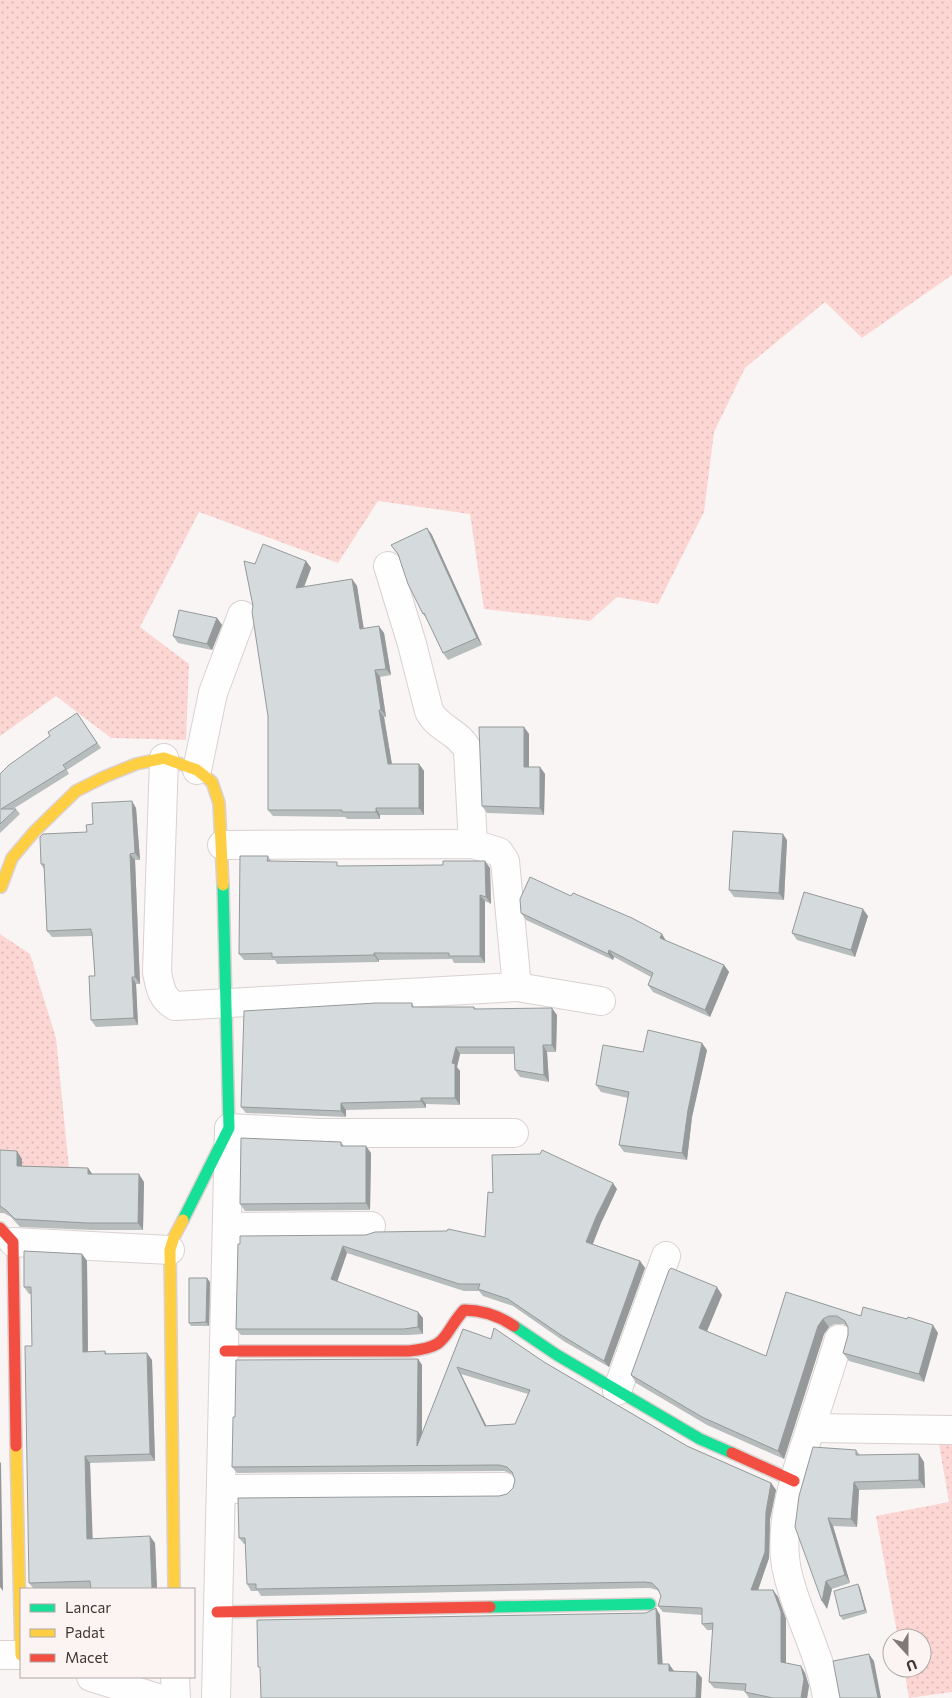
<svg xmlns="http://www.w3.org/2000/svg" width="952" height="1698" viewBox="0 0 952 1698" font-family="Commissioner,sans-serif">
<defs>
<pattern id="garden-dots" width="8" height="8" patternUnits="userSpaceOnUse" patternTransform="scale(1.25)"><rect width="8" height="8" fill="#fcd6d2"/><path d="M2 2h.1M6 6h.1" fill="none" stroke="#d9b8b5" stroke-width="1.8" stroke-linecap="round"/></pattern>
</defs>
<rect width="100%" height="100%" fill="#f9f5f5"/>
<g fill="url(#garden-dots)">
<path d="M 0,0 L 952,0 L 952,275 L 862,338 L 825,302 L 745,368 L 714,432 L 704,512 L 658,604 L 617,597 L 590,621 L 484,609 L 470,514 L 378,501 L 338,563 L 199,512 L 140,627 L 189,664 L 186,740 L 111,738 L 56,696 L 0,736 Z"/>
<path d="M 0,934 L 30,954 L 56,1038 L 70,1179 L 0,1163 Z"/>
<path d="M 952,1443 L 952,1692 L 909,1698 L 904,1668 L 922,1668 L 922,1638 L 898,1638 L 876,1516 L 949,1502 L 939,1444 Z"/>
</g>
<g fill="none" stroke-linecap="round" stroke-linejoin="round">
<defs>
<g id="street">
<path d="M 388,566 L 412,644 L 429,711 C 438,729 460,732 468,751 L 473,844"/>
<path d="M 164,758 L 157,972 C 160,987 161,998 175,1006 L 517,987 L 505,861 L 499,852 L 473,844 L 222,845"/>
<path d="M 197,770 L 213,693 L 242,615"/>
<path d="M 517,987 L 601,1001"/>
<path d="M 228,1227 L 371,1226"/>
<path d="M 13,1242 L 170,1250"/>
<path d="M 617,1391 L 666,1256"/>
<path d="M 811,1428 L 952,1430"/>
<path d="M 222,1489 L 504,1487"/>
<path d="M 0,1655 L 21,1655"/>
<path d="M 91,1677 L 158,1698"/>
<path d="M 175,1677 L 176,1698"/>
<path d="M 216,1698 L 229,1128 L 319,1133 L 514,1133"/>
<path d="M 827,1698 C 821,1655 798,1617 788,1575 C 776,1529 796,1473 810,1430 C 820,1399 830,1369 839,1339"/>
</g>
<g id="fast">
<path d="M 183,1220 L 229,1128 L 223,885"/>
<path d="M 514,1326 L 557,1355 L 700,1439 L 732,1453"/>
<path d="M 490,1607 L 650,1604"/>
</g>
<g id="slow">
<path d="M 1,887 L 12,858 L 34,832 L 76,791 L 104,777 L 136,764 L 164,758 L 197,770 L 212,782 L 219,803 L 223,885"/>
<path d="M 16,1446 L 21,1655"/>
<path d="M 174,1589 L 170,1250 L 174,1237 L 183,1220"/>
</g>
<g id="jam">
<path d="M 0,1228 L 13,1242 L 16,1446"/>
<path d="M 225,1351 L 409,1351 C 450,1347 441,1336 464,1310 C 482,1310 499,1316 514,1326"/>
<path d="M 732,1453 L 794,1481"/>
<path d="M 217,1612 L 490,1607"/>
</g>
</defs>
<use href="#street" stroke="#dad1d0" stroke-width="30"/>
<use href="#fast" stroke="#dad1d0" stroke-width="14"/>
<use href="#slow" stroke="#dad1d0" stroke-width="14"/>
<use href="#jam" stroke="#dad1d0" stroke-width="14"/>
<use href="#street" stroke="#fefefe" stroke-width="28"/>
<use href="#fast" stroke="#16e098" stroke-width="11"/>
<use href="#slow" stroke="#ffcf43" stroke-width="11"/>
<use href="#jam" stroke="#f24e42" stroke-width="11"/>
</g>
<g fill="#b7bcbd" fill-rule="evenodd">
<path d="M 427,528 L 432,535 L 482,645 L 448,660 L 443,653 L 428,620 L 423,614 L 399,556 L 391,545 Z"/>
<path d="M 306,561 L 311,568 L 304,587 L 352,579 L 357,586 L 363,628 L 384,633 L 391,675 L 380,677 L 386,717 L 384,717 L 392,764 L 419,764 L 424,771 L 424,815 L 380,815 L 380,819 L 347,819 L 345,817 L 273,816 L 268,810 L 268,716 L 253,606 L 255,564 Z"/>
<path d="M 217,618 L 222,625 L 212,650 L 178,643 L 173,636 Z"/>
<path d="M 77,713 L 101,748 L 67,770 L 69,774 L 13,809 L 16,809 L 20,814 L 0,833 L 0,774 L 50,736 Z"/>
<path d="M 524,727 L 529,734 L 529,767 L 540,767 L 545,774 L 544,815 L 487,813 L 482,806 Z"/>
<path d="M 136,808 L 140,860 L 135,860 L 140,984 L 136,984 L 138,1025 L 96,1027 L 91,1020 L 95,976 L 92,936 L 52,937 L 47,931 L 44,869 L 41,864 L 87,832 L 93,824 Z"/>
<path d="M 787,840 L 784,900 L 734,897 L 729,890 Z"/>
<path d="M 268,856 L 271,861 L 340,866 L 490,868 L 491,904 L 485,901 L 485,963 L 454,963 L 452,959 L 379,960 L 379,962 L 277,964 L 275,960 L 244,960 L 239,954 Z"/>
<path d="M 571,896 L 662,934 L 666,941 L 724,965 L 729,972 L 710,1017 L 653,992 L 648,985 L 651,977 L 614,957 L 613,960 L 526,920 L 521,913 Z"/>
<path d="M 868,916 L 855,957 L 797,940 L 792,933 Z"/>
<path d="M 412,1003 L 414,1007 L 474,1007 L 476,1009 L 557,1015 L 556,1052 L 547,1052 L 549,1082 L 520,1077 L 515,1070 L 514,1054 L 460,1054 L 457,1067 L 460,1071 L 460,1105 L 426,1104 L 426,1108 L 346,1110 L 346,1117 L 246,1113 L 241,1107 Z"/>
<path d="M 707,1050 L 692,1117 L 687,1160 L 624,1152 L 619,1145 L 628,1098 L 601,1092 L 596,1085 L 643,1052 Z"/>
<path d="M 341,1142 L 344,1146 L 371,1153 L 370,1210 L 245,1211 L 240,1204 Z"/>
<path d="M 0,1150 L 22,1159 L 22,1166 L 88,1168 L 92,1174 L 144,1182 L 143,1230 L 93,1230 L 20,1227 L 11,1217 L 4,1213 L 0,1213 Z"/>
<path d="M 617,1189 L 601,1223 L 593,1244 L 640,1261 L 645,1268 L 609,1367 L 565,1342 L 513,1306 L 483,1296 L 479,1291 L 464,1291 L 347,1253 L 337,1281 L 423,1318 L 423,1334 L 408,1335 L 241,1335 L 236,1329 L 238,1244 L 485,1237 Z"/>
<path d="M 82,1254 L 87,1261 L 88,1352 L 105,1351 L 107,1354 L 152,1360 L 155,1461 L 90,1463 L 92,1539 L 155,1543 L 157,1589 L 91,1589 L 91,1588 L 34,1589 L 29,1583 L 32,1346 L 31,1294 L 29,1294 L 24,1287 Z"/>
<path d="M 210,1282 L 209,1326 L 191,1326 L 189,1323 Z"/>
<path d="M 786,1292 L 861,1316 L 938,1333 L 924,1382 L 849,1361 L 843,1353 L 848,1335 L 848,1327 L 843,1324 L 835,1324 L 829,1327 L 824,1334 L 784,1459 L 707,1425 L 636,1383 L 631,1375 L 722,1295 L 707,1331 L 766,1356 Z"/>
<path d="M 463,1329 L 544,1362 L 687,1446 L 771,1483 L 776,1490 L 770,1519 L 769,1558 L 758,1590 L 773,1590 L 778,1597 L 786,1619 L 786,1663 L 801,1666 L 805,1673 L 809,1686 L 807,1698 L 749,1698 L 745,1692 L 745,1691 L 714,1688 L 709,1682 L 713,1630 L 707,1630 L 702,1624 L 702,1615 L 663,1612 L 658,1606 L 661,1596 L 659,1592 L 657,1590 L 650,1588 L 261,1596 L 258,1591 L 251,1591 L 247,1584 L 246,1544 L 244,1544 L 239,1538 L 499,1496 L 507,1494 L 513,1488 L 515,1480 L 513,1475 L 512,1474 L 504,1471 L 237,1473 L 232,1467 L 235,1417 L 418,1359 L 422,1365 L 422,1434 ZM 461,1374 L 528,1394 L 515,1424 L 486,1426 Z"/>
<path d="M 856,1450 L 860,1455 L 924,1462 L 925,1488 L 859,1490 L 857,1527 L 833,1526 L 850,1583 L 832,1589 L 827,1609 L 799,1496 Z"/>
<path d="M 858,1584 L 860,1588 L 867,1613 L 843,1620 L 840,1616 Z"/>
</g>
<g fill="#95999a">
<path d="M 427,528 L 432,535 L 482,645 L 477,638 Z"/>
<path d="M 306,561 L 311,568 L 301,595 L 296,588 Z"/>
<path d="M 352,579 L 357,586 L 365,636 L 360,629 Z"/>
<path d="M 217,618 L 222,625 L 212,650 L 207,644 Z"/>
<path d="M 379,626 L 384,633 L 391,675 L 386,669 Z"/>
<path d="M 375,670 L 380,677 L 386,717 L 381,710 Z"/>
<path d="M 379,710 L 384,717 L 393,771 L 388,764 Z"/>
<path d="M 524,727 L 529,734 L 529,774 L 524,767 Z"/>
<path d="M 419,764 L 424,771 L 424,815 L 419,808 Z"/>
<path d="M 540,767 L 545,774 L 544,815 L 540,808 Z"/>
<path d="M 132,801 L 136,808 L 140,860 L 135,853 Z"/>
<path d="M 376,808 L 380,815 L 380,819 L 376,812 Z"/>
<path d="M 783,834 L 787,840 L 784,900 L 779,893 Z"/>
<path d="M 130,854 L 135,860 L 140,984 L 135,977 Z"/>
<path d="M 485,861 L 490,868 L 491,904 L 486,897 Z"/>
<path d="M 480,895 L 485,901 L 485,963 L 480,956 Z"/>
<path d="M 863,909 L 868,916 L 855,957 L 851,950 Z"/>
<path d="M 662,934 L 666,941 L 660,938 Z"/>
<path d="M 609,950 L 614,957 L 613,960 L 608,954 Z"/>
<path d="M 374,953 L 379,960 L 379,962 L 374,955 Z"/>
<path d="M 724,965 L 729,972 L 710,1017 L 705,1010 Z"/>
<path d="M 132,977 L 136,984 L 138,1025 L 134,1018 Z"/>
<path d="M 552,1008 L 557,1015 L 556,1052 L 552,1045 Z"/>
<path d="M 702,1043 L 707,1050 L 692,1117 L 687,1160 L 682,1153 L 688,1110 Z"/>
<path d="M 543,1045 L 547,1052 L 549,1082 L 544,1075 Z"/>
<path d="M 456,1047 L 460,1054 L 457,1067 L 460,1071 L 460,1105 L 455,1098 L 452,1063 Z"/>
<path d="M 421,1098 L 426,1104 L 426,1108 L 421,1101 Z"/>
<path d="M 341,1103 L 346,1110 L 346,1117 L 341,1111 Z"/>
<path d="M 366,1146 L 371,1153 L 370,1210 L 366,1203 Z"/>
<path d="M 17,1151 L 22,1159 L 22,1174 L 17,1166 Z"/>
<path d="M 88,1168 L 93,1175 L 88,1174 Z"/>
<path d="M 139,1174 L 144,1182 L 143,1230 L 138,1223 Z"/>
<path d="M 613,1183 L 617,1189 L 601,1223 L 591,1248 L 586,1242 L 596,1217 Z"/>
<path d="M 343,1246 L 347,1253 L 336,1285 L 331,1279 Z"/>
<path d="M 82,1254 L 87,1261 L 88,1359 L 83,1352 Z"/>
<path d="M 640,1261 L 645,1268 L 609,1367 L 604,1361 Z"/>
<path d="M 207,1278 L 210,1282 L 209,1326 L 206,1322 Z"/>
<path d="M 717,1287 L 722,1295 L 705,1336 L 699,1328 Z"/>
<path d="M 418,1312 L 423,1318 L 423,1334 L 418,1327 Z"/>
<path d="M 823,1319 L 829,1327 L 824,1334 L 784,1459 L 778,1451 L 818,1326 Z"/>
<path d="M 933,1325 L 938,1333 L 924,1382 L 919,1374 Z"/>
<path d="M 147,1353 L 152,1360 L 155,1461 L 150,1454 Z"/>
<path d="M 418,1359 L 422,1365 L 422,1453 L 417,1446 Z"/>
<path d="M 457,1367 L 461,1374 L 490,1433 L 485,1426 Z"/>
<path d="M 919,1454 L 924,1462 L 925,1488 L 919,1480 Z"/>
<path d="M 85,1456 L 90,1463 L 93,1547 L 87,1539 Z"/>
<path d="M 0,1462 L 1,1463 L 3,1591 L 0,1587 Z"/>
<path d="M 854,1482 L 859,1490 L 857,1527 L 851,1519 Z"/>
<path d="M 771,1483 L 776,1490 L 770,1519 L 769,1558 L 756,1596 L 751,1590 Z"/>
<path d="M 828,1518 L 833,1526 L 850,1583 L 845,1575 Z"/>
<path d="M 150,1536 L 155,1543 L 157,1589 L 152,1589 Z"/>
<path d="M 826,1581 L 832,1589 L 827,1609 L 822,1601 Z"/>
<path d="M 858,1584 L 860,1588 L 867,1613 L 865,1610 Z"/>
<path d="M 773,1590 L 778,1597 L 786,1619 L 786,1669 L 781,1662 Z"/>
<path d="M 656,1608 L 660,1615 L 663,1671 L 658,1664 Z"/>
<path d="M 869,1654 L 874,1661 L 881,1698 L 878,1698 Z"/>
<path d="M 669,1664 L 674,1671 L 669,1671 Z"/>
<path d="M 801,1666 L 805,1673 L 809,1686 L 807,1698 L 801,1698 Z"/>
<path d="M 697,1672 L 702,1678 L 701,1698 L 696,1698 Z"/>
</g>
<g fill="#d5dbdc" stroke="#95999a" fill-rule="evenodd">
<path d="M 427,528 L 477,638 L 443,653 L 424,613 L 423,614 L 408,584 L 398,554 L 391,545 Z"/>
<path d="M 263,544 L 306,561 L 296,588 L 352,579 L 360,629 L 379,626 L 386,669 L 375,670 L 381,710 L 379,710 L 388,764 L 419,764 L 419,808 L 376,808 L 376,812 L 342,812 L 342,810 L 268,810 L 268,716 L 252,612 L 253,606 L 244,561 L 255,564 Z"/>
<path d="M 179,610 L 217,618 L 207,644 L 173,636 Z"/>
<path d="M 77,713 L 97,743 L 63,765 L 66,769 L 1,809 L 16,809 L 0,824 L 0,774 L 9,765 L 50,736 L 48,732 Z"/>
<path d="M 479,727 L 524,727 L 524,767 L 540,767 L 540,808 L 482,806 Z"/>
<path d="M 132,801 L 135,853 L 130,854 L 135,977 L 132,977 L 134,1018 L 91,1020 L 89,976 L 95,976 L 92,932 L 91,932 L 91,929 L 47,931 L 44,864 L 41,864 L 40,837 L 43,834 L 87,832 L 86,825 L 93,824 L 92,803 Z"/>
<path d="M 733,831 L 783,834 L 779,893 L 729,890 Z"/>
<path d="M 240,856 L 268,856 L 267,861 L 337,862 L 337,866 L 443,865 L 443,861 L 485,861 L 486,897 L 480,895 L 480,956 L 449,956 L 449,953 L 374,953 L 374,955 L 272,957 L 272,953 L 239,954 Z"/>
<path d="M 530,877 L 571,896 L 573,893 L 632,918 L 662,934 L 660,938 L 724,965 L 705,1010 L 648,985 L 653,973 L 609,950 L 608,954 L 521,913 L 520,899 Z"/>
<path d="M 804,892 L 863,909 L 851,950 L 792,933 Z"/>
<path d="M 376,1003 L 412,1003 L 412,1007 L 474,1007 L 474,1009 L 552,1008 L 552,1045 L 543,1045 L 544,1075 L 515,1070 L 514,1047 L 456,1047 L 452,1063 L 455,1064 L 455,1098 L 421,1098 L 421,1101 L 341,1103 L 341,1111 L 241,1107 L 244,1011 Z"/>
<path d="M 648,1030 L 702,1043 L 688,1110 L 682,1153 L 619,1145 L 629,1092 L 596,1085 L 603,1045 L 643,1052 Z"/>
<path d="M 241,1138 L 341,1142 L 341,1146 L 366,1146 L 366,1203 L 240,1204 Z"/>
<path d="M 0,1150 L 17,1151 L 17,1166 L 88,1168 L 88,1174 L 139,1174 L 138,1223 L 87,1223 L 15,1219 L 6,1210 L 0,1206 Z"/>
<path d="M 542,1150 L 613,1183 L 596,1217 L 586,1242 L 640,1261 L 604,1361 L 561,1335 L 508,1299 L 478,1289 L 480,1284 L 459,1284 L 343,1246 L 331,1279 L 418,1312 L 418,1327 L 404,1329 L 236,1329 L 238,1244 L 240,1244 L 240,1236 L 366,1235 L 375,1232 L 447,1231 L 448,1229 L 485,1237 L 488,1192 L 493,1193 L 492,1155 L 540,1154 Z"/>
<path d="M 24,1251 L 82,1254 L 83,1352 L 105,1351 L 105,1354 L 147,1353 L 150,1454 L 85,1456 L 87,1539 L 150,1536 L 152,1589 L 91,1589 L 90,1581 L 29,1583 L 25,1346 L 32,1346 L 31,1287 L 24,1287 Z"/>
<path d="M 671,1268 L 717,1287 L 699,1328 L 766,1356 L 786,1292 L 861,1316 L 863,1307 L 907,1319 L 908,1317 L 933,1325 L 919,1374 L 843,1353 L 848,1335 L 848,1327 L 845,1321 L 837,1316 L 829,1316 L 823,1319 L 818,1326 L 778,1451 L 702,1417 L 631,1375 L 669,1270 Z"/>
<path d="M 189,1278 L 207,1278 L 206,1322 L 189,1323 Z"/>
<path d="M 494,1328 L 544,1362 L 687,1446 L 771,1483 L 766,1512 L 765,1552 L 751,1590 L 773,1590 L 781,1612 L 781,1662 L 801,1666 L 804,1679 L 801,1698 L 773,1698 L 745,1692 L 746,1684 L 709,1682 L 713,1623 L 702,1624 L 702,1608 L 658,1606 L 661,1596 L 658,1589 L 652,1583 L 645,1582 L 256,1589 L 256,1584 L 247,1584 L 245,1538 L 239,1538 L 238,1498 L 499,1496 L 507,1494 L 513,1488 L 515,1480 L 512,1472 L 507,1467 L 499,1465 L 232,1467 L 233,1417 L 235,1417 L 236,1360 L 418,1359 L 417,1446 L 463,1329 L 491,1339 ZM 457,1367 L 530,1390 L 515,1424 L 485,1426 Z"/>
<path d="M 813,1447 L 856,1450 L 856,1455 L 919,1454 L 919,1480 L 854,1482 L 851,1519 L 828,1518 L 845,1575 L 826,1581 L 822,1601 L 795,1527 L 799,1496 Z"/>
<path d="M 858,1584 L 865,1610 L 840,1616 L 834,1591 Z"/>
<path d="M 656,1608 L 658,1664 L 669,1664 L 669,1671 L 697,1672 L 696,1698 L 261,1698 L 260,1667 L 258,1667 L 257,1620 L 646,1613 Z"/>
<path d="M 869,1654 L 878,1698 L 840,1698 L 833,1661 Z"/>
</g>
<rect x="20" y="1588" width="175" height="90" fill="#fbf4f3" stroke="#b1a8a7"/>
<rect x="30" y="1604" width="25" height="8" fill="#16e098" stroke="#b1a8a7"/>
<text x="65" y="1613" font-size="15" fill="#433534">Lancar</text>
<rect x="30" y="1629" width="25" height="8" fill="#ffcf43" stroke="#b1a8a7"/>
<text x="65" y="1638" font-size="15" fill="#433534">Padat</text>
<rect x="30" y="1654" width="25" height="8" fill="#f24e42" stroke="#b1a8a7"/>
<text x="65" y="1663" font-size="15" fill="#433534">Macet</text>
<g transform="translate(907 1653) rotate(159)"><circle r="24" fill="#fbf4f3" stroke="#b1a8a7"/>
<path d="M0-4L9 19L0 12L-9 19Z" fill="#837878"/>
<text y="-8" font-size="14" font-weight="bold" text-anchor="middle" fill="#433534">U</text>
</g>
</svg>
